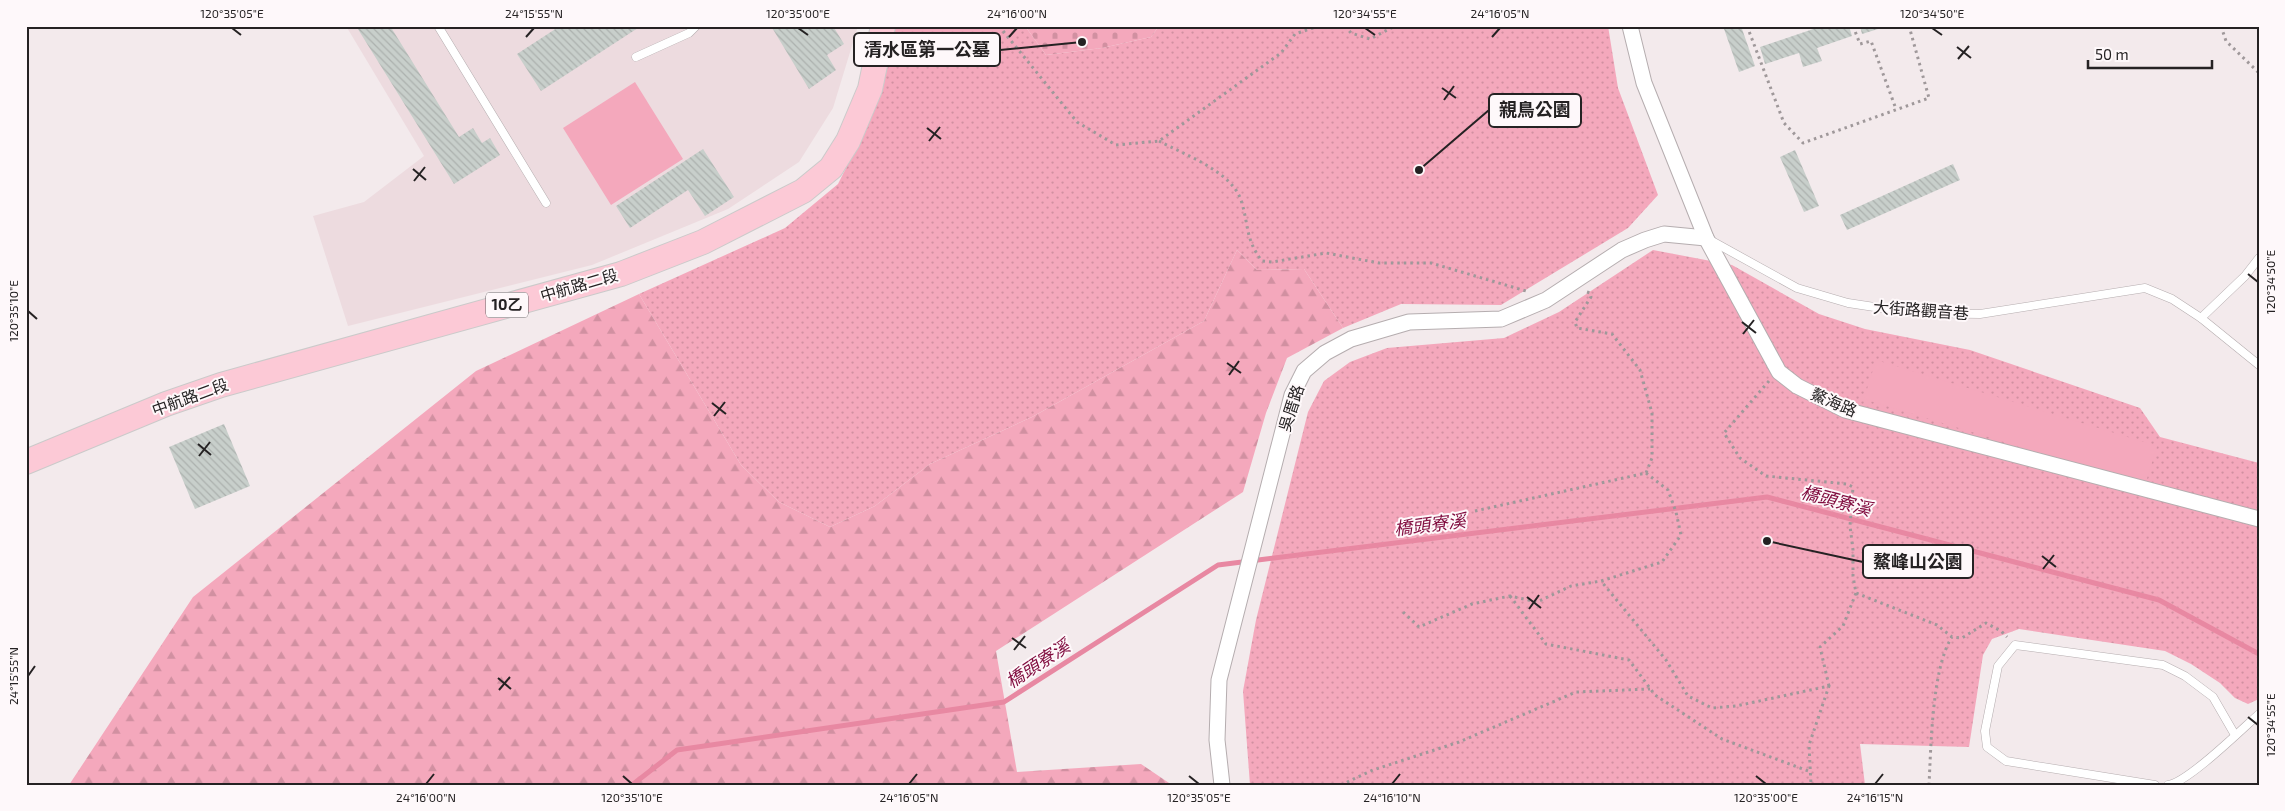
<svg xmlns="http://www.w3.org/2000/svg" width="2285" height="811" viewBox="0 0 2285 811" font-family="'Exo 2','Noto Sans TC',sans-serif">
<defs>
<pattern id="green-dots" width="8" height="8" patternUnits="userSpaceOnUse" patternTransform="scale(1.25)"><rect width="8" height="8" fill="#f4a8bc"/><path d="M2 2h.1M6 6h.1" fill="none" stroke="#d190a1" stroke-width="1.8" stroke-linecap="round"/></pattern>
<pattern id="forest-firs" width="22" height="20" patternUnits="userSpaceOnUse" patternTransform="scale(1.25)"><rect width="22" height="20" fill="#f4a8bc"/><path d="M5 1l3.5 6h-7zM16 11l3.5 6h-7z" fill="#d190a1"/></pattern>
<pattern id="cemetery-stones" width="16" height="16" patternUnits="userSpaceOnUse" patternTransform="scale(1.25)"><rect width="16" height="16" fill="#f4a8bc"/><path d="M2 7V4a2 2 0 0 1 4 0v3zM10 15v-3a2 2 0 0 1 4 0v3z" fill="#d190a1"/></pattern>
<pattern id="building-back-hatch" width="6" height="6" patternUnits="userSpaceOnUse" patternTransform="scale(1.25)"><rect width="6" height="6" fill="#c8cfcb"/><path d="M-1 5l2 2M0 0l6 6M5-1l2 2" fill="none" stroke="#acb1ae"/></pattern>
</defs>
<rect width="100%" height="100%" fill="#f3eaec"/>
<path fill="#eddbdf" d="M 346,26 L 858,26 L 833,108 L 799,162 L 728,209 L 592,265 L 348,326 L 313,216 L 364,202 L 424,156 Z"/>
<g fill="url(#green-dots)">
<path d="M 889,26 L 1025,26 L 1046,55 L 1102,48 L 1151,37 L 1159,26 L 1608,26 L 1618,88 L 1658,195 L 1628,228 L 1501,305 L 1401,304 L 1343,328 L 1304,269 L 1257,270 L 1237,250 L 1204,321 L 1032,417 L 930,464 L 875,506 L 830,527 L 779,502 L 741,465 L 639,294 L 785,228 L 838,184 L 866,128 Z"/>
<path d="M 1653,250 L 1732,265 L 1819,314 L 1865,329 L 1970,350 L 2140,408 L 2160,437 L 2259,463 L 2259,699 L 2248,704 L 2235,698 L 2220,683 L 2191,664 L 2165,651 L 2019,629 L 1992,639 L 1983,655 L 1969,747 L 1860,744 L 1865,785 L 1250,785 L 1243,691 L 1256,620 L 1308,412 L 1324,381 L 1350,362 L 1387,348 L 1504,338 L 1559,312 Z"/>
</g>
<path fill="url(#forest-firs)" d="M 1237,250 L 1257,270 L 1304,269 L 1343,328 L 1287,358 L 1266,413 L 1243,492 L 996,651 L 1017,772 L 1141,764 L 1172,785 L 69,785 L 193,597 L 476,371 L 639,294 L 741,465 L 779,502 L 830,527 L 875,506 L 930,464 L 1032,417 L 1204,321 Z"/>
<path fill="url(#cemetery-stones)" d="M 1025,26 L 1159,26 L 1151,37 L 1102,48 L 1046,55 Z"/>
<g fill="#f4a8bc">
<path d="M 635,82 L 683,159 L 611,205 L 563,128 Z"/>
<path d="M 1876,360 L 2157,446 L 2145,485 L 1864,399 Z"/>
</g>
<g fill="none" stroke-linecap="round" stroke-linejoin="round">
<path stroke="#e888a2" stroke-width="5" d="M 632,785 L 677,750 L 1004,702 L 1218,565 L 1767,497 L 2159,600 L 2259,654"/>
</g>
<g fill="url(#building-back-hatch)">
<path d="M 356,26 L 397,26 L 392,29 L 459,137 L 473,128 L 482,143 L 490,138 L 500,155 L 454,184 Z"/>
<path d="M 560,26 L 641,26 L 541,91 L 517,54 Z"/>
<path d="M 771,26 L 833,26 L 844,44 L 827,55 L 836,70 L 809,89 Z"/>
<path d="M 1723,26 L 1741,26 L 1755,66 L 1739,72 Z"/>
<path d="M 1822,26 L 1849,26 L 1852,36 L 1817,48 L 1822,61 L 1803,67 L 1799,53 L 1765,64 L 1760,47 Z"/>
<path d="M 1860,26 L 1877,26 L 1878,29 L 1862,34 Z"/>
<path d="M 703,149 L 734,197 L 705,216 L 688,190 L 630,228 L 616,206 Z"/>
<path d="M 1795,150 L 1819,206 L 1804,212 L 1780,157 Z"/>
<path d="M 1953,164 L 1960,180 L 1847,230 L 1840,215 Z"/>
<path d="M 224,424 L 250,486 L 195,509 L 169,447 Z"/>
</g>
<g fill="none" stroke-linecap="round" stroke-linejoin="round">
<defs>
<g id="lane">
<path d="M 438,26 L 546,203"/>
<path d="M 636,57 L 689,33 L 696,26"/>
<path d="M 1710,240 L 1797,288 L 1848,303 L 1914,313 L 1980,314 L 2145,288 L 2172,299 L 2201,318 L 2259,365"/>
<path d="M 2201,318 L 2245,276 L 2259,258"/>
<path d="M 2155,785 L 2006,761 L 1987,747 L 1985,731 L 1998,666 L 2015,645 L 2163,665 L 2185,676 L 2213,697 L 2235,735"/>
<path d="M 2168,785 C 2187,783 2242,729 2259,714"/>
</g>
<g id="street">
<path d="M 1630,26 L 1644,83 L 1706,238 L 1779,372 L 1797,386 L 1845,410 L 2259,519"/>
<path d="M 1222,785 L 1217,740 L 1219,680 L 1292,395 L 1304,371 L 1325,353 L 1351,339 L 1409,322 L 1501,319 L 1546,300 L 1622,250 L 1645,240 L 1664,234 L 1706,238"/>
</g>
<path id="primary" d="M 26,462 L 166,404 L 221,385 L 621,274 L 703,242 L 803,191 L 831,168 L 848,141 L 870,89 L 883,26"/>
</defs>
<use href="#lane" stroke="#b5adaf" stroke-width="9"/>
<use href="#street" stroke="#b5adaf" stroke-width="17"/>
<use href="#primary" stroke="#cbcaca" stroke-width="26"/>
<g stroke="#9f989a" stroke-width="3" stroke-dasharray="2.5 4" stroke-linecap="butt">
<path d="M 999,26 L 1077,122 L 1116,145 L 1159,141 L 1281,53 L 1295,34 L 1319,26"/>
<path d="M 1345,26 L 1351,33 L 1370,39 L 1395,26"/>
<path d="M 1747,26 L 1784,123 L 1803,143 L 1929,98 L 1909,26"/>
<path d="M 1853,26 L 1860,44 L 1871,41 L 1896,109"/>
<path d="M 2221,26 L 2226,41 L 2259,73"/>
<path d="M 1159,141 C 1185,155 1231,171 1241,200 C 1249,225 1245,239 1262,261 L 1272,262 L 1326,253 L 1379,263 L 1431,263 L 1526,291"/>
<path d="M 1587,292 L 1590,293 L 1591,297 L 1575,322 L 1577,328 L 1612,334 L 1640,370 L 1652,413 L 1652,458 L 1646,473"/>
<path d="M 1769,381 L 1724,433 L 1740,458 L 1766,476 L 1847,484 L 1853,487 L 1850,526 L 1853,550 L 1853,576 L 1856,593 L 1937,625 L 1952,637 L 1962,638 L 1986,623 L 2001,631 L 2007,637"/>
<path d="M 1646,473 L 1668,490 L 1676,512 L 1681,535 L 1662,562 L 1601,581 L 1666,660 L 1688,696 L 1712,708 L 1736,706 L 1829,686 L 1809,745 L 1811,785"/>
<path d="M 1475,511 L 1646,473"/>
<path d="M 1510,596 L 1546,644 L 1629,660 L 1655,695 L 1722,739 L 1811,772"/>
<path d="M 1403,612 L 1419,627 L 1472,604 L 1510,596 L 1537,602 L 1571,586 L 1601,581"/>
<path d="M 1829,686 L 1820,647 L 1843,626 L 1856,593"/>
<path d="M 1341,785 L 1373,770 L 1459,742 L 1576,692 L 1650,689"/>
<path d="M 1929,785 C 1931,747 1932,667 1952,637"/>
</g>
<use href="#lane" stroke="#fff" stroke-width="8"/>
<use href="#street" stroke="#fff" stroke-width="15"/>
<use href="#primary" stroke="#fcc9d6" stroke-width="24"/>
</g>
<path fill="none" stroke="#252223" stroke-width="2" d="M 232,28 L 241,35M 798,28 L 808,35M 1365,28 L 1375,35M 1932,28 L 1942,35M 526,37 L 534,28M 1009,37 L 1017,28M 1492,37 L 1500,28M 1957,47 L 1971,58M 1958,59 L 1969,46M 1442,88 L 1456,98M 1444,100 L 1454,86M 927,128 L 941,139M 929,141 L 940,127M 413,169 L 426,180M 414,181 L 425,167M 2248,274 L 2258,282M 28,311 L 37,319M 1742,322 L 1756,333M 1743,334 L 1754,320M 1227,363 L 1241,373M 1229,375 L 1239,361M 712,403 L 726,414M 714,416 L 725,402M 198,444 L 211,455M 199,456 L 210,442M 2042,556 L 2056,567M 2043,569 L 2054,555M 1527,597 L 1541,608M 1529,609 L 1539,595M 1012,638 L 1026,648M 1014,650 L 1025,636M 28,676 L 35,666M 498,678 L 511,689M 499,690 L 510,677M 2248,717 L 2258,725M 623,776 L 632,784M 1189,776 L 1199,784M 1756,776 L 1766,784M 426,784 L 434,774M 909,784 L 917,774M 1392,784 L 1400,774M 1875,784 L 1883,774"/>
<g text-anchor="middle" stroke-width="4" stroke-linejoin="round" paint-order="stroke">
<rect fill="#fef8fa" stroke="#666264" stroke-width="1" x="486" y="292.5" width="42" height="25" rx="4"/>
<g font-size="15" font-weight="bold" fill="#252223">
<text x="507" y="310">10乙</text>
</g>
<g font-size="16" fill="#252223" stroke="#fef8fa">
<text transform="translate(579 285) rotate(-16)" y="6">中航路二段</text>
<text transform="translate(1921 310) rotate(4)" y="6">大街路觀音巷</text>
<text transform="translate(190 397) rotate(-20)" y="6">中航路二段</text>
<text transform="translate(1834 402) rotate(23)" y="6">鰲海路</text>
<text transform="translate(1291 408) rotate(-72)" y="6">吳厝路</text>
</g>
<g font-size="18" font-style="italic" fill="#820e40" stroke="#fef8fa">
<text transform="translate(1836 501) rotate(15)" y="6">橋頭寮溪</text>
<text transform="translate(1430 525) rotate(-7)" y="6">橋頭寮溪</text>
<text transform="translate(1038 664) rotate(-33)" y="6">橋頭寮溪</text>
</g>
</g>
<path fill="none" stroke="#252223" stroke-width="2" d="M1082 42L1000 50M1419 170L1489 110M1767 541L1863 562"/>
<g fill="#252223" stroke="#fef8fa" stroke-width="2">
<circle cx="1082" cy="42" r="5"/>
<circle cx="1419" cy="170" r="5"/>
<circle cx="1767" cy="541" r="5"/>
</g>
<g fill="#fef8fa" stroke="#252223" stroke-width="2">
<rect x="854" y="33" width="146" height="33" rx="5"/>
<rect x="1489" y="94" width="92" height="33" rx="5"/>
<rect x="1863" y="545" width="110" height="33" rx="5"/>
</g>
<g font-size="18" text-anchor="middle" font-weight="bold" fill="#252223">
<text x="927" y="56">清水區第一公墓</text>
<text x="1535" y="116">親鳥公園</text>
<text x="1918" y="568">鰲峰山公園</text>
</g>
<rect width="2285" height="811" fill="none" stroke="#fef8fa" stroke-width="55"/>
<path d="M2088 60v8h124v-8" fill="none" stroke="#252223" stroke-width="2.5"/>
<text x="2095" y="60" font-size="15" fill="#252223" stroke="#fef8fa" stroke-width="4" paint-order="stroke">50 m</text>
<rect x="28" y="28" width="2230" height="756" fill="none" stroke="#252223" stroke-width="2"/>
<g font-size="12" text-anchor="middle" fill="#252223">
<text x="232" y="18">120°35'05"E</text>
<text x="534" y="18">24°15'55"N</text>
<text x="798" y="18">120°35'00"E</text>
<text x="1017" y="18">24°16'00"N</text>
<text x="1365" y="18">120°34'55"E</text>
<text x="1500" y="18">24°16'05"N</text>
<text x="1932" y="18">120°34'50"E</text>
<text transform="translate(2271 282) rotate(-90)" y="4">120°34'50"E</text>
<text transform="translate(14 311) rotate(-90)" y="4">120°35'10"E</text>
<text transform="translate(14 676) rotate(-90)" y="4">24°15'55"N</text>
<text transform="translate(2271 725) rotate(-90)" y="4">120°34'55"E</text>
<text x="426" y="802">24°16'00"N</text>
<text x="632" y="802">120°35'10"E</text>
<text x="909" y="802">24°16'05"N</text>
<text x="1199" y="802">120°35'05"E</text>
<text x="1392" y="802">24°16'10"N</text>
<text x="1766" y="802">120°35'00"E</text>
<text x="1875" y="802">24°16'15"N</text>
</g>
</svg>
